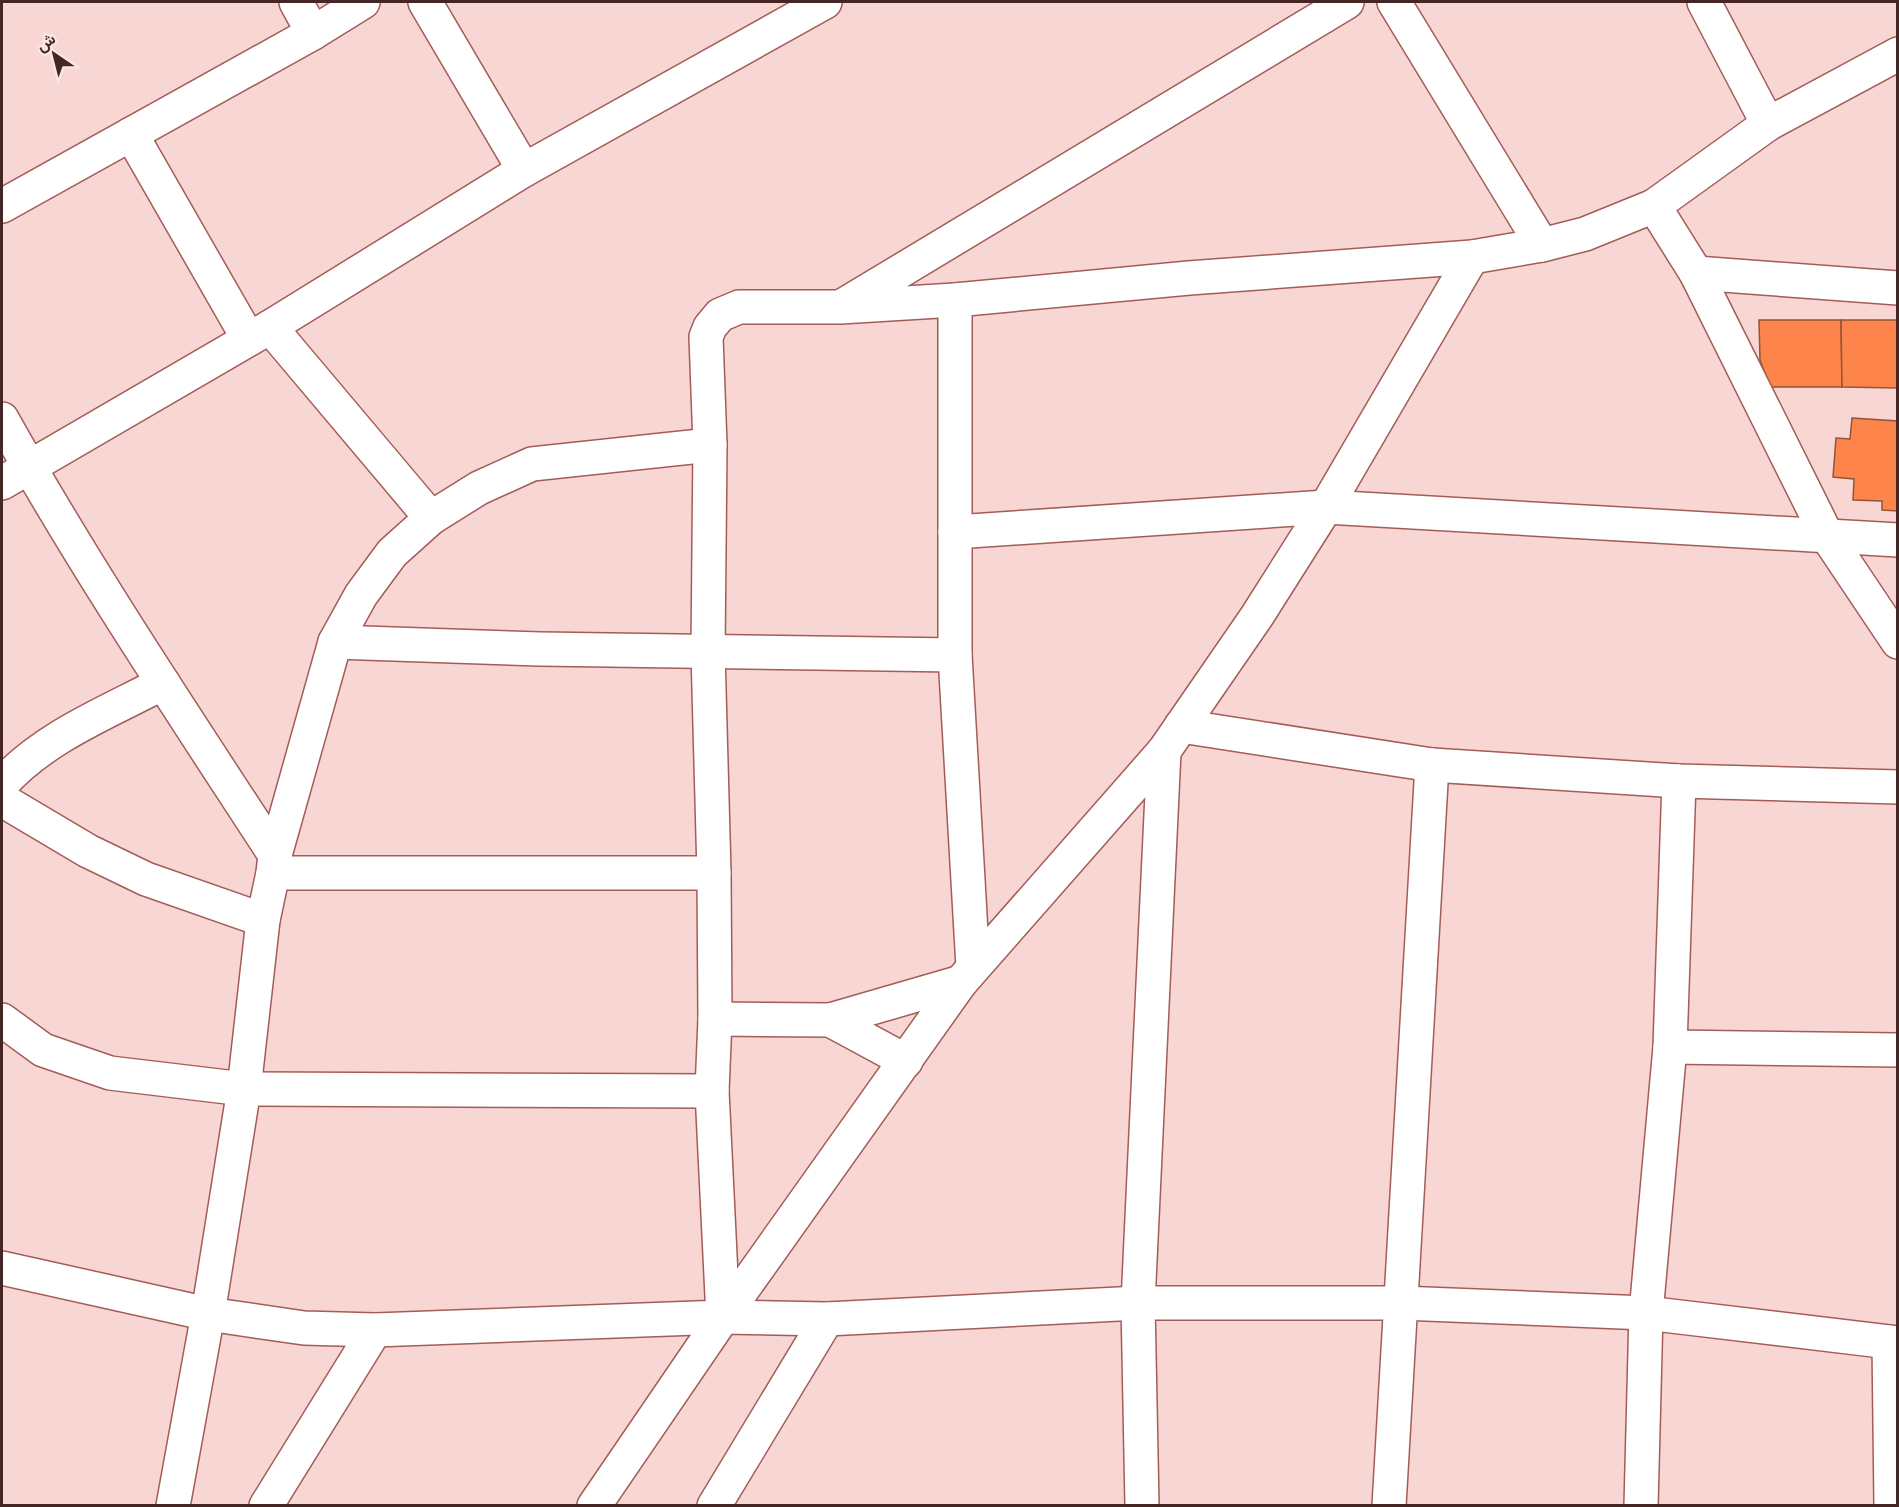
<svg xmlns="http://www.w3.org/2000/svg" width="1899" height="1507" viewBox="0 0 1899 1507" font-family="Commissioner,Vazirmatn,sans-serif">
<rect width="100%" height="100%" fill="#f8d6d3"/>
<g fill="#fd854b" stroke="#945437" stroke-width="1.5">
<path d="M 1759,320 L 1841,320 L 1842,387 L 1770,387 L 1760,360 Z"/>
<path d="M 1841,320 L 1898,320 L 1898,388 L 1842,387 Z"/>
<path d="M 1852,418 L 1898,421 L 1898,511 L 1882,510 L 1882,501 L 1853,500 L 1854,479 L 1833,477 L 1836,438 L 1850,439 Z"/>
</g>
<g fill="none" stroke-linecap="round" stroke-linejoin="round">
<defs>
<g id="minor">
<path d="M 296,2 L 313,33"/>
<path d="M 425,2 L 524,170"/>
<path d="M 1394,2 L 1542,245"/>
<path d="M 1704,2 L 1768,124"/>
<path d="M 131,134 L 248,338"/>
<path d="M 2,206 L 313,33 L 363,2"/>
<path d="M 1654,206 L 1768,124 L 1898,54"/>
<path d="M 1696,273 L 1898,288"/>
<path d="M 955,300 L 955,655 L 973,967"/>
<path d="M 844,305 L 1347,2"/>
<path d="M 270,327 L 431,518"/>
<path d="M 2,419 C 86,569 182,712 275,855"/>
<path d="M 710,445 L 706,337 L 710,327 L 720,315 L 739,307 L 840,307 L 955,300 L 1189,278 L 1472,257 L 1542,245 L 1585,234 L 1654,206 L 1696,273 L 1827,536 L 1898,642"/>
<path d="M 2,483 L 270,327 L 524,170 L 825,2"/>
<path d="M 955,532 L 1326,507 L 1898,540"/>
<path d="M 335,642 L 540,649 L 955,655"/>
<path d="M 1181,726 L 1432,765 L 1679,781 L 1898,787"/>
<path d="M 2,784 C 44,737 108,712 163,683"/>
<path d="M 2,800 L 88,851 L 146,879 L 263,920"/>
<path d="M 273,873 L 714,873"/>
<path d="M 715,1019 L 830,1020 L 906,1061"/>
<path d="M 2,1020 L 43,1050 L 110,1073 L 244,1089 L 712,1091"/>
<path d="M 830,1020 L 961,982"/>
<path d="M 1670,1047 L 1898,1050"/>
<path d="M 2,1268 L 208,1314 L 304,1328 L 375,1330 L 723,1317 L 827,1319 L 1138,1303 L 1401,1303 L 1646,1313 L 1898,1343"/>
<path d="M 1889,1342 L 1891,1506"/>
<path d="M 173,1506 L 208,1314 L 244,1089 L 263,920 L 273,873 L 275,855 L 335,642 L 361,595 L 392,553 L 431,518 L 479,488 L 532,464 L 710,445 L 708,652 L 714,873 L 715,1019 L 712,1091 L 723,1317"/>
<path d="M 266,1506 L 375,1330"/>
<path d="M 594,1506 L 723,1317 L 961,982 L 1164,751 L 1257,616 L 1326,507 L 1472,257"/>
<path d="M 714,1506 L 827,1319"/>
<path d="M 1142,1506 L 1138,1303 L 1164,751"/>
<path d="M 1389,1506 L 1432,765"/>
<path d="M 1641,1506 L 1646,1313 L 1670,1047 L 1679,781"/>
</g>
</defs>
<use href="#minor" stroke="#a45c57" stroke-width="36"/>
<use href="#minor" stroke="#fff" stroke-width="33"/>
</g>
<rect width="1899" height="1507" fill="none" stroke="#462624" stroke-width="6"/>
<g transform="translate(54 54) rotate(325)" stroke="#f9e8e6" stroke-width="4.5" paint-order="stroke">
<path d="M0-4.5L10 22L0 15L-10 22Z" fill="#462624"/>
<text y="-9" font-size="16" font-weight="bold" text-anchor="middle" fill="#462624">ش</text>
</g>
</svg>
